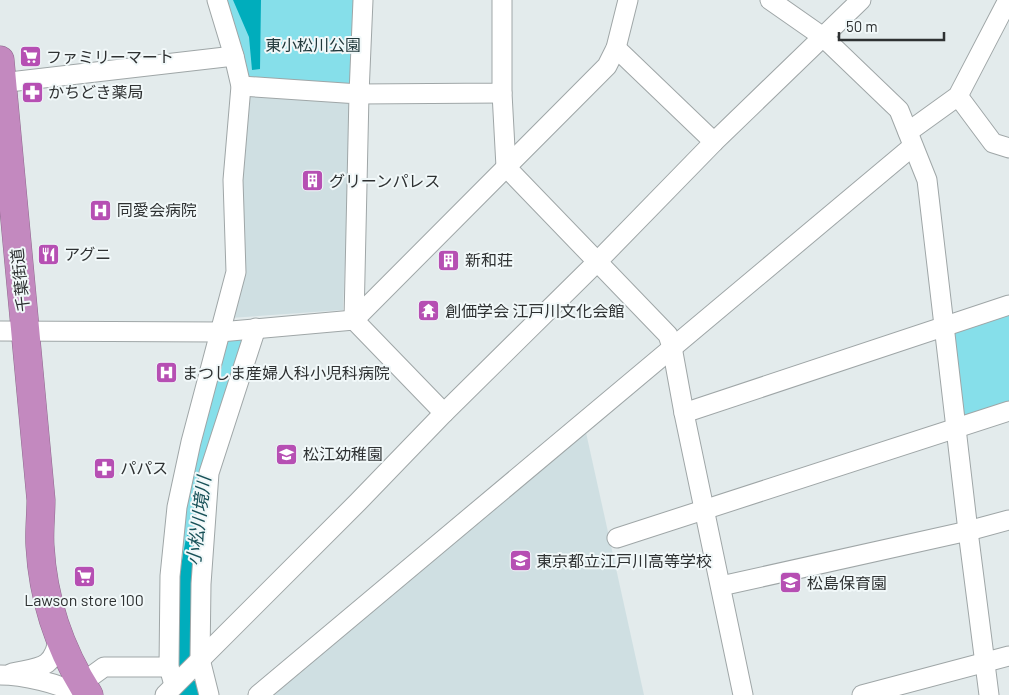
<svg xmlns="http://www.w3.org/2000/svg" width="1009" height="695" viewBox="0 0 1009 695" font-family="Barlow,'Noto Sans JP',sans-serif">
<rect width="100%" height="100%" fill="#e3ebec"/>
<g fill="#cfdfe2">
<path d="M 244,94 L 352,101 L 343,310 L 230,318 L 242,273 Z"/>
<path d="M 585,428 L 644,695 L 267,695 Z"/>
</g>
<g fill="#86dfea">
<path d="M 217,0 L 363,0 L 359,94 L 241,86 Z"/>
<path d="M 1009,311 L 1009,408 L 961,423 L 949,331 Z"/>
<path d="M 251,331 L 207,473 L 197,657 L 177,678 L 180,506 L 223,335 Z"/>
</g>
<path fill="#00adbc" d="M 233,0 L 261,0 L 260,69 L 252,70 L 249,37 Z"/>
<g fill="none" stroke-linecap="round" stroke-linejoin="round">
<g stroke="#00adbc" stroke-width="25">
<path d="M 182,660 L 180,641 L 198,542"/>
<path d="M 186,690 L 187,695"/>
</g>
<defs>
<g id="minor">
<path d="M 363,0 L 359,94 L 502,93 L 502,0"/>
<path d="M 770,0 L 823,37 L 899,110 L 927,180 L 968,531 L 989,695"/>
<path d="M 616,48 L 714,142"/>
<path d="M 0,83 L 234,56"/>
<path d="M 241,86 L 359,94 L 354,320 L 444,413"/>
<path d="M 502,93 L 506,167 L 668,335 L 672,347 L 684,413 L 743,695"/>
<path d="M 958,96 L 993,143 L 1009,148"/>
<path d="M 908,132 L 958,96 L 1008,0"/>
<path d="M 0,331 L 220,332 L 354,320 L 607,66 L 616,48 L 628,0"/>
<path d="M 684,413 L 1009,305"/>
<path d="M 617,538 L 1009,411"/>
<path d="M 721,586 L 968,531 L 1009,520"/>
<path d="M 12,673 C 40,667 53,670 59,637"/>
<path d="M 0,675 C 22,675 60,683 78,695"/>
<path d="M 93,675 L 104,667 L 169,667"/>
<path d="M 174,685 L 169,667 L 170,576 L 177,507 L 191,442 L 236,272 L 233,180 L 241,86 L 234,56 L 217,0"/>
<path d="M 165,695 L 358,502 L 444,413 L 596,263 L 714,142 L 861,0"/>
<path d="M 209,695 L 200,659 L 201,584 L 209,473 L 256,328"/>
<path d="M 258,695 L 913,146"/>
<path d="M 862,695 L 1009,656"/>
</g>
<path id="highway" d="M 0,60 L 41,500 C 41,515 39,531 40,546 C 43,600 60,650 89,695"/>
</defs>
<use href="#minor" stroke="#9fa6a7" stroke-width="21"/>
<use href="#highway" stroke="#8f6a8e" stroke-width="29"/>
<use href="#minor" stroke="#fff" stroke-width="19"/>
<use href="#highway" stroke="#c389bf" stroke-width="28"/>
</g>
<defs>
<symbol id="supermarket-square" viewBox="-11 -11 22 22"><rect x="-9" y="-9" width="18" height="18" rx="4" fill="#b64fb3" stroke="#f1f8f9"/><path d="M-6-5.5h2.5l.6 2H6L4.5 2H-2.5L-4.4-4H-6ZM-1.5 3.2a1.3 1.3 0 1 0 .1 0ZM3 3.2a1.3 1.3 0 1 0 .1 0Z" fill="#fff"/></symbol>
<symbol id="pharmacy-square" viewBox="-11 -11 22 22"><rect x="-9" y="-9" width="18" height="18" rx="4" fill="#b64fb3" stroke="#f1f8f9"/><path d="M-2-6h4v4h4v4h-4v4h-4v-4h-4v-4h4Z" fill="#fff"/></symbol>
<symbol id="building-square" viewBox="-11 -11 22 22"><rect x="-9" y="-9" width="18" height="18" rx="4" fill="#b64fb3" stroke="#f1f8f9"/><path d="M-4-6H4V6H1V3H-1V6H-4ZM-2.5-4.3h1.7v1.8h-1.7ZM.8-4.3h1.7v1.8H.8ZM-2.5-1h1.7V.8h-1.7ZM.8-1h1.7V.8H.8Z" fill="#fff"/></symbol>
<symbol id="hospital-square" viewBox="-11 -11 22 22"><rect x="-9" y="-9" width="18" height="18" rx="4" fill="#b64fb3" stroke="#f1f8f9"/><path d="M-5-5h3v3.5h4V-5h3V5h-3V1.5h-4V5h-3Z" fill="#fff"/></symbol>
<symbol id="restaurant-square" viewBox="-11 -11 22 22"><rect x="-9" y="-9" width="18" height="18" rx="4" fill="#b64fb3" stroke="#f1f8f9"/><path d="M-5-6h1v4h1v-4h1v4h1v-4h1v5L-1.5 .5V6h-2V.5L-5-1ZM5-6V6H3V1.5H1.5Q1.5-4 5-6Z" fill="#fff"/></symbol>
<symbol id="temple-square" viewBox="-11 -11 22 22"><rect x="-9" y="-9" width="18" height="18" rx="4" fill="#b64fb3" stroke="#f1f8f9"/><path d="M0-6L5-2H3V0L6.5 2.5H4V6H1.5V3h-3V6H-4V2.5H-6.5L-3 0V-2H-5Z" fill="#fff"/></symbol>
<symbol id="school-square" viewBox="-11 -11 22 22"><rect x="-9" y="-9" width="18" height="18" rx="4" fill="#b64fb3" stroke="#f1f8f9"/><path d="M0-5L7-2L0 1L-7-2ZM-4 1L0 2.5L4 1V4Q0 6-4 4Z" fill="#fff"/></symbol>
</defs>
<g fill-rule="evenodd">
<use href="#supermarket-square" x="18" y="44" width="25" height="25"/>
<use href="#pharmacy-square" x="20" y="80" width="25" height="25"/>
<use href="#building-square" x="300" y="168" width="25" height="25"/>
<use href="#hospital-square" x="88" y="198" width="25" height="25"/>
<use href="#restaurant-square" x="36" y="242" width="25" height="25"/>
<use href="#building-square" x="436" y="248" width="25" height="25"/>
<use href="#temple-square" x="416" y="298" width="25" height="25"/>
<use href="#hospital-square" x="154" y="360" width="25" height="25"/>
<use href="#school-square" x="274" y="442" width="25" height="25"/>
<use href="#pharmacy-square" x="92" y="456" width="25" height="25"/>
<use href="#school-square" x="508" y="548" width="25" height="25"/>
<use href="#supermarket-square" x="72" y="564" width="25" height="25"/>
<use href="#school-square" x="778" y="570" width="25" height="25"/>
</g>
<g text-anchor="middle" stroke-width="4" stroke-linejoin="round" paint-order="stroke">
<g font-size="16" fill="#21383b" stroke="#f1f8f9">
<text x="313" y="51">東小松川公園</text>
</g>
<g font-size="16" fill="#2e3132" stroke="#f1f8f9" text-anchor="start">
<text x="46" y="63">ファミリーマート</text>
<text x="48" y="98">かちどき薬局</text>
<text x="329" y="187">グリーンパレス</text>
<text x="117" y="216">同愛会病院</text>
<text x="64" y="260">アグニ</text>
<text x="465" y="266">新和荘</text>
<text x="445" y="317">創価学会 江戸川文化会館</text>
<text x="182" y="379">まつしま産婦人科小児科病院</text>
<text x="303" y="460">松江幼稚園</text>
<text x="120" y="474">パパス</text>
<text x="536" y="567">東京都立江戸川高等学校</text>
<text x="807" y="589">松島保育園</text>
<text x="84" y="606" text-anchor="middle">Lawson store 100</text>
</g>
<g font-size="16" fill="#2e3132" stroke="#f1f8f9">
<text transform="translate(20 280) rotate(-96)" y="6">千葉街道</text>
</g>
<g font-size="18" font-style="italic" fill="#185158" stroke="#f1f8f9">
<text transform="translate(199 521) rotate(-83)" y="6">小松川境川</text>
</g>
</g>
<path d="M839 32v8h105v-8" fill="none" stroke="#2e3132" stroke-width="2.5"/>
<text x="846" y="32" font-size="15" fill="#2e3132" stroke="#f1f8f9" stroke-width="4" paint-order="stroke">50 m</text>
</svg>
